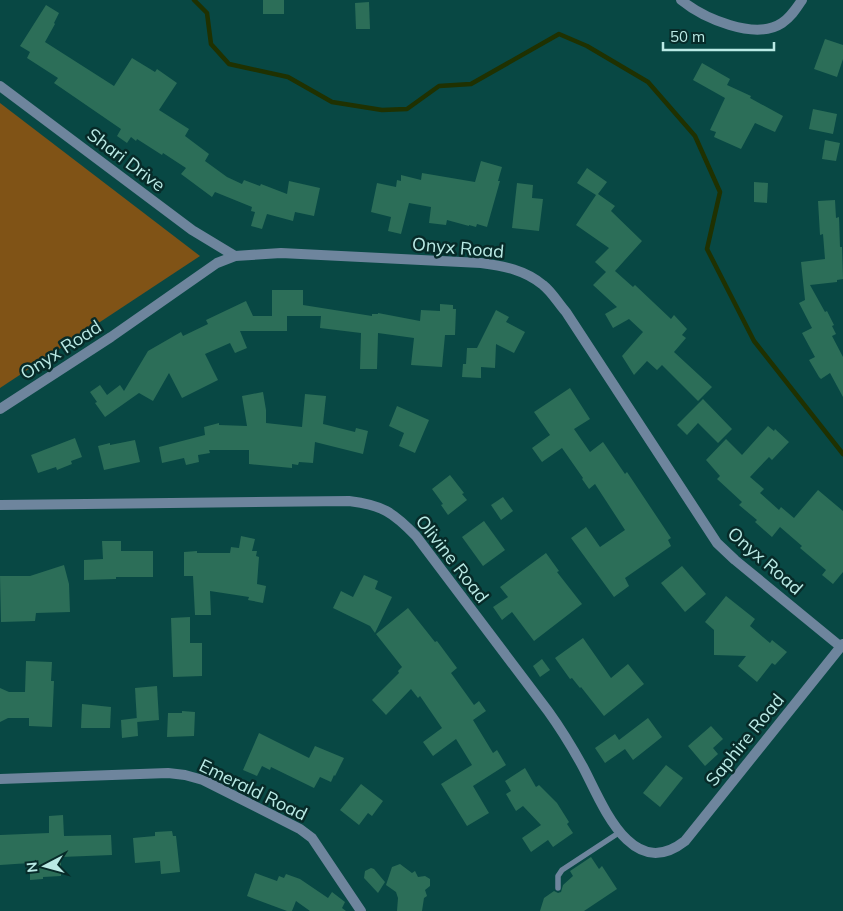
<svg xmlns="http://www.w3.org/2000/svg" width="843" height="911" viewBox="0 0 843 911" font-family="Mulish,sans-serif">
<rect width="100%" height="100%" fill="#084844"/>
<path fill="#805316" d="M 0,103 L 200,256 L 0,388 Z"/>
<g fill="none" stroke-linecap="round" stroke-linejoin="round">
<path stroke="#1f3101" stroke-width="4.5" d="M 194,0 L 207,13 L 211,44 L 229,64 L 288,77 L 332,102 L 382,110 L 407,109 L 439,86 L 471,84 L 559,34 L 587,46 L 648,82 L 695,136 L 720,192 L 707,249 L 754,341 L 843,454"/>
</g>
<g fill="#2c6e58">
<rect x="263" y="0" width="21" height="14"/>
<path d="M 369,2 L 370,29 L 356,29 L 355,3 Z"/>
<path d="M 46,5 L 59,13 L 54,23 L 55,24 L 45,42 L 114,86 L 132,58 L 155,72 L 157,69 L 177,83 L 159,110 L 189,129 L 185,136 L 209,154 L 205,161 L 227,177 L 242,184 L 244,180 L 260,186 L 261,184 L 287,194 L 289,181 L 320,188 L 314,216 L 295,212 L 293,221 L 267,214 L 262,229 L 251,226 L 255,212 L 251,211 L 252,207 L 215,192 L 212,197 L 181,174 L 186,168 L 163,153 L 162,155 L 137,139 L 136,141 L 131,137 L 127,143 L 117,136 L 121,129 L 54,83 L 58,78 L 27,58 L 30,52 L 20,46 Z"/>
<path d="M 825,39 L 843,45 L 843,59 L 837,77 L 814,69 Z"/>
<path d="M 702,63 L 730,79 L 727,85 L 751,96 L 750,98 L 783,116 L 775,132 L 755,123 L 741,149 L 714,137 L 716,132 L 710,130 L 725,98 L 693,80 Z"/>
<path d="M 813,109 L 837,114 L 833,134 L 809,129 Z"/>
<path d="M 825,140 L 840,143 L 836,161 L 822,159 Z"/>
<path d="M 481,161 L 502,167 L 498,181 L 500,181 L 487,227 L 477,224 L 476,227 L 469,225 L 469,226 L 447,220 L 446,225 L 429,223 L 431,207 L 409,203 L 401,234 L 388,231 L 391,217 L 371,212 L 377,183 L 396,187 L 397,180 L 401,181 L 401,175 L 421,180 L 422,173 L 475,182 Z"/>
<path d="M 587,168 L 607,182 L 598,194 L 615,206 L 611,211 L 642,241 L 615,271 L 633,287 L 635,285 L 671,319 L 674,315 L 687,329 L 682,335 L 686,338 L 674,352 L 712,387 L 698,401 L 662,365 L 657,370 L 647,361 L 634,375 L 622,356 L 643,332 L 629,319 L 613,328 L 605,314 L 617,307 L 593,285 L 606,272 L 595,262 L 609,248 L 576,225 L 596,195 L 577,183 Z"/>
<path d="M 754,182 L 768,183 L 767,203 L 754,202 Z"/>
<path d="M 517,183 L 533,185 L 532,198 L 543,199 L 539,231 L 512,228 Z"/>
<path d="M 835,200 L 836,218 L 839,217 L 840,247 L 842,247 L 843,279 L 837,280 L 837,282 L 810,285 L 825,312 L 827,311 L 834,325 L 832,326 L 836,334 L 832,336 L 843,357 L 843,397 L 830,373 L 821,379 L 819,377 L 809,360 L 815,357 L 802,333 L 812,328 L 799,303 L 805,300 L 801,262 L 825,259 L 823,234 L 820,235 L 818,201 Z"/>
<path d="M 272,290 L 303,290 L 303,305 L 372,316 L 372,314 L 378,314 L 378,313 L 420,321 L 421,310 L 440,311 L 440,304 L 453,305 L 453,309 L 456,309 L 455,335 L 445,335 L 442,367 L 411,365 L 414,338 L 378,333 L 377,369 L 360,369 L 361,333 L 320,328 L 321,316 L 287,316 L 287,331 L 240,331 L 247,348 L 235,353 L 230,343 L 205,354 L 218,380 L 182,398 L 169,373 L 153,401 L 139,393 L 105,417 L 95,403 L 97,402 L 90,392 L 100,385 L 107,395 L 120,385 L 124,391 L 148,351 L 181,332 L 183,336 L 208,324 L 206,320 L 246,301 L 253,316 L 272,316 Z"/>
<path d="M 496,310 L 509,317 L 506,322 L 525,332 L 514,353 L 496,344 L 495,368 L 481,367 L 481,378 L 462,377 L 463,364 L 466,364 L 467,348 L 477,348 Z"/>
<path d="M 570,388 L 590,419 L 574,429 L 590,452 L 603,442 L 625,474 L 627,472 L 671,538 L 668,540 L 671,546 L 625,578 L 629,586 L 614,597 L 571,538 L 586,527 L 600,547 L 625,530 L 595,484 L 589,489 L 582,479 L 583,478 L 562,448 L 542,462 L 532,448 L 550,435 L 534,412 Z"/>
<path d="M 263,392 L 266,410 L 266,423 L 302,427 L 305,394 L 326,396 L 323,424 L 355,432 L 356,428 L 368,431 L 363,454 L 315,442 L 313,463 L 299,462 L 298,465 L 292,464 L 292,468 L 249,464 L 249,450 L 209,450 L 210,453 L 198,455 L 199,462 L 186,465 L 184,458 L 162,463 L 159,447 L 205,435 L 204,427 L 219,423 L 219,425 L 247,426 L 242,396 Z"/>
<path d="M 703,399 L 732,429 L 718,443 L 698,423 L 687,435 L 677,425 Z"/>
<path d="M 397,406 L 429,420 L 415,453 L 399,446 L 404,433 L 389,426 Z"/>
<path d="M 768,426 L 774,431 L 775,429 L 789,442 L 772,460 L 769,457 L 750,477 L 764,489 L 760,493 L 779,510 L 781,507 L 794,518 L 818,490 L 843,511 L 843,572 L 833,584 L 822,575 L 826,570 L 800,548 L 802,546 L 780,527 L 772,537 L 755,522 L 757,520 L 739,505 L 742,502 L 717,479 L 720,476 L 706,460 L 726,439 L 742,455 Z"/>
<path d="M 75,438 L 82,457 L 71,461 L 72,464 L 57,470 L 56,467 L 38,473 L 31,455 Z"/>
<path d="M 135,440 L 140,462 L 104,470 L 98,446 L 110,443 L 110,445 Z"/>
<path d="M 450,475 L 464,493 L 462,494 L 467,500 L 448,515 L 441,505 L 443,504 L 432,489 Z"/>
<path d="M 503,497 L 513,511 L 501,520 L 491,505 Z"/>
<path d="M 484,521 L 505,550 L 483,566 L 462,537 Z"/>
<path d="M 241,536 L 255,539 L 252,551 L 257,551 L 256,556 L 259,557 L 257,584 L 266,586 L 263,603 L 248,600 L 249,597 L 210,591 L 211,615 L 195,615 L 193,576 L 184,576 L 184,552 L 197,551 L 197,553 L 230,553 L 231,547 L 239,548 Z"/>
<path d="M 102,541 L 121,541 L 121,551 L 153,551 L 153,577 L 116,577 L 116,579 L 84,580 L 84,560 L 103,559 Z"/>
<path d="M 546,553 L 559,571 L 557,572 L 582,604 L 534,641 L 512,612 L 502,620 L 493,607 L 508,597 L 500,587 Z"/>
<path d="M 64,565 L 69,584 L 70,612 L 36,613 L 35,621 L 1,622 L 0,576 L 30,576 Z"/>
<path d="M 682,566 L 706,594 L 685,612 L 661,583 Z"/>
<path d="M 364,575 L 378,581 L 375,589 L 392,597 L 375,633 L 370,626 L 333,608 L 341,591 L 353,597 Z"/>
<path d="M 726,596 L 755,619 L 750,626 L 770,643 L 772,640 L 787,652 L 775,665 L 772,663 L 757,682 L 738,666 L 746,656 L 714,655 L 714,630 L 705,622 Z"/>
<path d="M 408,608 L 435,642 L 437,641 L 457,668 L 451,673 L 474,705 L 479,701 L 486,711 L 473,720 L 493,753 L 497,750 L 506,765 L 473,786 L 489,813 L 467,826 L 441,784 L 472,765 L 456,739 L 433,756 L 423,742 L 442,728 L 420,696 L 418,698 L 411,689 L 386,715 L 372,700 L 399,673 L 398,671 L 402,667 L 376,634 Z"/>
<path d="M 190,617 L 190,643 L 202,643 L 202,676 L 173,677 L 171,618 Z"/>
<path d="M 583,638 L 611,678 L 628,664 L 644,684 L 604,716 L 581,687 L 580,688 L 572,678 L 570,679 L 555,658 Z"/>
<path d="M 542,659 L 550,670 L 540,677 L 533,666 Z"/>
<path d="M 26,661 L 52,662 L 51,681 L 54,681 L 52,727 L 29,726 L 29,718 L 8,718 L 0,722 L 0,688 L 9,692 L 25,692 Z"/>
<path d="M 157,686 L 159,720 L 137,722 L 135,688 Z"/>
<path d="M 82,704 L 111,707 L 110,728 L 81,728 Z"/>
<path d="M 182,711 L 195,712 L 194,736 L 167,737 L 168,713 L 182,713 Z"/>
<path d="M 137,718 L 138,736 L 122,738 L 121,720 Z"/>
<path d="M 648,718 L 662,737 L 633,760 L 625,749 L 605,763 L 595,748 L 615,734 L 619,740 Z"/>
<path d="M 711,726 L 723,739 L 713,748 L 718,754 L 705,766 L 688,746 Z"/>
<path d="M 259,733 L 309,758 L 315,746 L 344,758 L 335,776 L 334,775 L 331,782 L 320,777 L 314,788 L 271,767 L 270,770 L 262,766 L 257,776 L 243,770 Z"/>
<path d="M 666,765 L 683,778 L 660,807 L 643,793 Z"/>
<path d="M 525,768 L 536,787 L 539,785 L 557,803 L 569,822 L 567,824 L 573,833 L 553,847 L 548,840 L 531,852 L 522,838 L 541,825 L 523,806 L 516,811 L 506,794 L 511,791 L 505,781 Z"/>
<path d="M 361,784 L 383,801 L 372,816 L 368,813 L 359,825 L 340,810 Z"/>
<path d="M 63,815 L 64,836 L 111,835 L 112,855 L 61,857 L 61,876 L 43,877 L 43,879 L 30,880 L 30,863 L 0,865 L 0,835 L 49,833 L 49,816 Z"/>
<path d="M 172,831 L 173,836 L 176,836 L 180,872 L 161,874 L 160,861 L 135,863 L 133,838 L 155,836 L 155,832 Z"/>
<path d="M 591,857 L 599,869 L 602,866 L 617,889 L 584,911 L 540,911 L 544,898 L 554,891 L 558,893 L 561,892 L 563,885 L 573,876 L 570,871 Z"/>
<path d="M 400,864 L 412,873 L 415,871 L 418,877 L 425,876 L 430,879 L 430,886 L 425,890 L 427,896 L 424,898 L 422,911 L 397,911 L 398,898 L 396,892 L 386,885 L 392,867 Z"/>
<path d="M 371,868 L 374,869 L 385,882 L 378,893 L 364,878 L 365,871 Z"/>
<path d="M 255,873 L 277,881 L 279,876 L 284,878 L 286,874 L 300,879 L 328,898 L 332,892 L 345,902 L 342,908 L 346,911 L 310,911 L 296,901 L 292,911 L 287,911 L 247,896 Z"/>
</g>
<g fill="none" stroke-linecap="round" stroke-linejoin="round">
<path stroke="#6e859d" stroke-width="5.5" d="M 558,888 L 558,876 L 562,870 L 620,832"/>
<g stroke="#6e859d" stroke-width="10">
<path d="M 681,0 C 703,18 755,41 782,23 C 791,17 796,9 802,0"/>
<path d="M 0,86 L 192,230 L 235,256"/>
<path d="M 0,409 L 111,337 L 217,263 L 235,256 L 281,253 L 481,263 C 504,266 525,270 543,285 C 552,292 558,303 566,312 L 717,543 L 735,560 L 841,647"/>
<path d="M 0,505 L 349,501 C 382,505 393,512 416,536 L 548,711 C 561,729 572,747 583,767 C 602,803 631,883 685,841 L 843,644"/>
<path d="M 0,779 L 168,773 L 185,775 L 203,780 L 300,829 L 312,838 L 361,911"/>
</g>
</g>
<g text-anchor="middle" stroke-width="5" stroke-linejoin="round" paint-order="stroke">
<g font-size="18" fill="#baeae5" stroke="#072b29">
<text transform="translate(126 160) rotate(37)" y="6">Shari Drive</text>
<text transform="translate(458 248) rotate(5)" y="6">Onyx Road</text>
<text transform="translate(61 350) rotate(-33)" y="6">Onyx Road</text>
<text transform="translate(452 559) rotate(52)" y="6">Olivine Road</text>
<text transform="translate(765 561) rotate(41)" y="6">Onyx Road</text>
<text transform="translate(745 740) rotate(-51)" y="6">Saphire Road</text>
<text transform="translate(253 790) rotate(26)" y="6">Emerald Road</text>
</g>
</g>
<g transform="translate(45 866) rotate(264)" stroke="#072b29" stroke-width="4" paint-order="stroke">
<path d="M0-4L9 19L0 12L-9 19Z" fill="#baeae5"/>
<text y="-8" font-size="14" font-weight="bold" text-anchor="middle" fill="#baeae5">N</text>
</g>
<path d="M663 42v8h111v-8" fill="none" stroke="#baeae5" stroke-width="2.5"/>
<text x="670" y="42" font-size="15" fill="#baeae5" stroke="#072b29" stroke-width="4" paint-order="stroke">50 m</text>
</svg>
